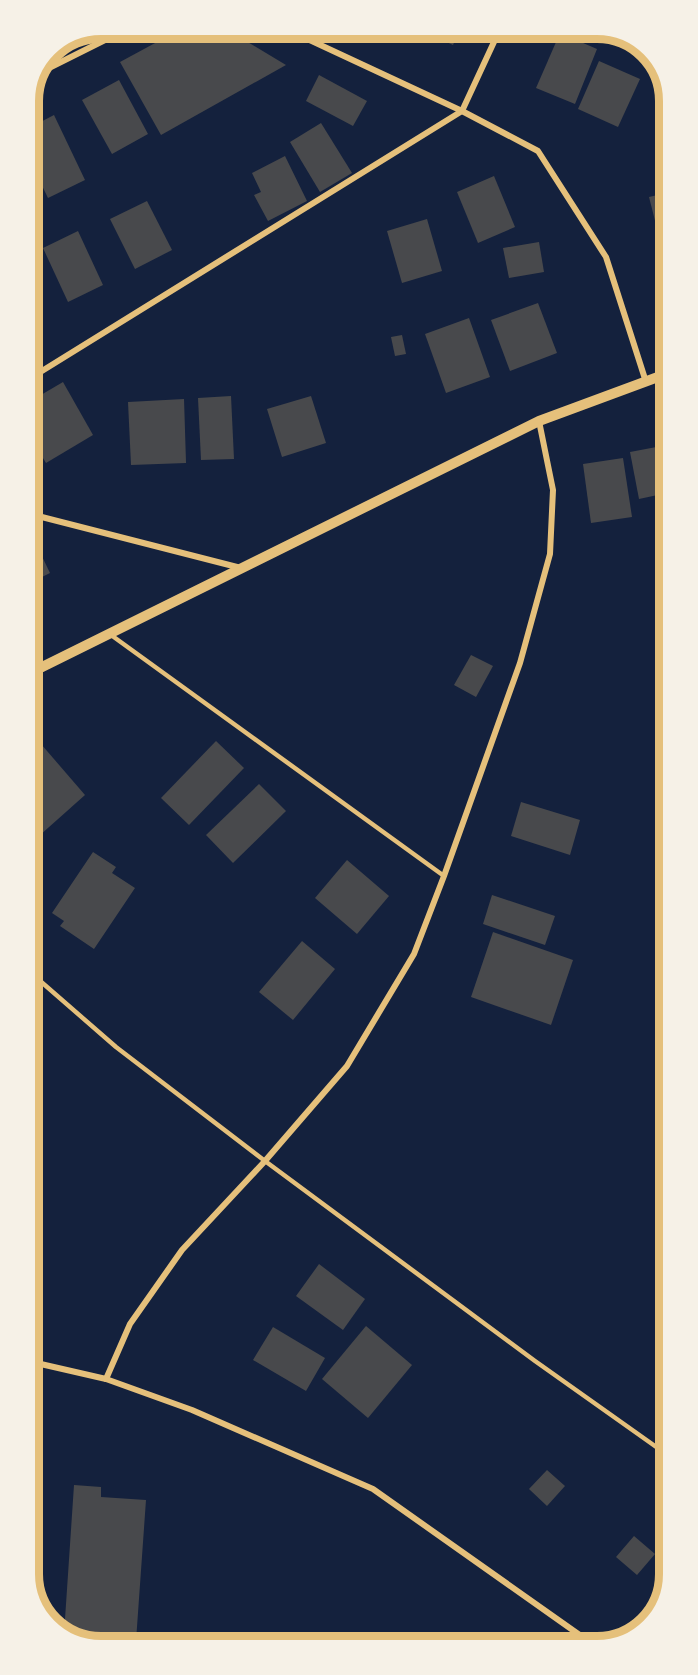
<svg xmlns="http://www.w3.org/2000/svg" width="698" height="1675" viewBox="0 0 698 1675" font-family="'PT Sans',sans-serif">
<rect width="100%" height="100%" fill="#14213d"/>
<g fill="#48494c">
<path d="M 181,29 L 226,29 L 286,65 L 161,135 L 120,62 Z"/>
<path d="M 427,29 L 460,29 L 453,45 L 425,32 Z"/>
<path d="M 560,33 L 597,49 L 575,104 L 536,88 Z"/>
<path d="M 599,61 L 640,79 L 618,127 L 578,109 Z"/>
<path d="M 319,75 L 367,101 L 353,126 L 306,101 Z"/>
<path d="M 119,80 L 148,134 L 112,154 L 82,100 Z"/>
<path d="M 54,115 L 85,180 L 48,198 L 29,159 L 29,128 Z"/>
<path d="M 321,123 L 352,173 L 320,192 L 290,142 Z"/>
<path d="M 285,156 L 307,201 L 268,221 L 254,195 L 261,192 L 252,173 Z"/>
<path d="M 29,174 L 40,200 L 29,205 Z"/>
<path d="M 494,176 L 515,227 L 478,243 L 457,192 Z"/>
<path d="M 666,193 L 666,260 L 665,260 L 649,197 Z"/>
<path d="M 147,201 L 172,250 L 135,269 L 110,219 Z"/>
<path d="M 427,219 L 442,271 L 402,283 L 387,231 Z"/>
<path d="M 78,231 L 103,285 L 68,302 L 43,248 Z"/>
<path d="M 539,242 L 544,272 L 509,278 L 503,248 Z"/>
<path d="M 538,303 L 557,353 L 510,371 L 491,320 Z"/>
<path d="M 469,318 L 490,377 L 446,393 L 425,334 Z"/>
<path d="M 402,335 L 406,354 L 395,356 L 391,337 Z"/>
<path d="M 63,382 L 93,435 L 46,463 L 29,435 L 29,402 Z"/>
<path d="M 231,396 L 234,459 L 201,460 L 198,398 Z"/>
<path d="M 311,396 L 326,443 L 282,457 L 267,409 Z"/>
<path d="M 184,399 L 186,463 L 131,465 L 128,402 Z"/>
<path d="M 667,445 L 667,493 L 639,499 L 630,452 Z"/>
<path d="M 623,458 L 632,517 L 591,523 L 583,464 Z"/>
<path d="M 37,546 L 50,573 L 30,583 L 30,549 Z"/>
<path d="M 471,655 L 493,666 L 476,697 L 454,685 Z"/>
<path d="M 216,741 L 244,768 L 189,825 L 161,798 Z"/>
<path d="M 41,744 L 85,795 L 30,844 L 30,753 Z"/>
<path d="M 259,784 L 286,811 L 233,863 L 206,835 Z"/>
<path d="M 521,802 L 580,820 L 570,855 L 511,836 Z"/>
<path d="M 93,852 L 116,867 L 112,873 L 135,888 L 94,949 L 60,926 L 64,921 L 52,913 Z"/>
<path d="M 347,860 L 389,896 L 357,934 L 315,898 Z"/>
<path d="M 492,895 L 555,916 L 545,945 L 483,924 Z"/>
<path d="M 493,932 L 573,960 L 551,1025 L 471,997 Z"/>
<path d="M 302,941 L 335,969 L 293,1020 L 259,992 Z"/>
<path d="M 319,1264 L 365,1299 L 343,1330 L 296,1296 Z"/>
<path d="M 366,1326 L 412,1365 L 368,1418 L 322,1379 Z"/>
<path d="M 273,1327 L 325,1358 L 306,1391 L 253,1360 Z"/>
<path d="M 547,1470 L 565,1486 L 547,1506 L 529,1489 Z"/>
<path d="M 74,1485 L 101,1487 L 101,1497 L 146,1500 L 136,1641 L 159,1643 L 158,1646 L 96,1646 L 64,1634 Z"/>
<path d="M 634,1536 L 655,1554 L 637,1575 L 616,1557 Z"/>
</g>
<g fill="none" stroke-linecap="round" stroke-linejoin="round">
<g stroke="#e5c07b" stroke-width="4.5">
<path d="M 111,635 L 444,876"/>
<path d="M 31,973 L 116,1047 L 265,1161 L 535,1361 L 669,1456"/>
</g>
<g stroke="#e5c07b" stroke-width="6">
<path d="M 286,29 L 462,111 L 538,151 L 606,257 L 646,382"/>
<path d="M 39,73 L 127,29"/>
<path d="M 29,379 L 462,111 L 500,29"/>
<path d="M 30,514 L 241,568"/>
<path d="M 32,1362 L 106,1379 L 192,1410 L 373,1489 L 591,1643"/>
<path d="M 106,1379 L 130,1324 L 182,1250 L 265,1161 L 347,1066 L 414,954 L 444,876 L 520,663 L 550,554 L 553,490 L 539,421"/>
</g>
<path stroke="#e5c07b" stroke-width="10" d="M 30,673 L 539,421 L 666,374"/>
</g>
<path d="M0 0H698V1675H0ZM101 39H597A62 62 0 0 1 659 101V1574A62 62 0 0 1 597 1636H101A62 62 0 0 1 39 1574V101A62 62 0 0 1 101 39Z" fill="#f6f1e7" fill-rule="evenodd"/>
<path fill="none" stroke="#e5c07b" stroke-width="8" d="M101 39H597A62 62 0 0 1 659 101V1574A62 62 0 0 1 597 1636H101A62 62 0 0 1 39 1574V101A62 62 0 0 1 101 39Z"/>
</svg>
